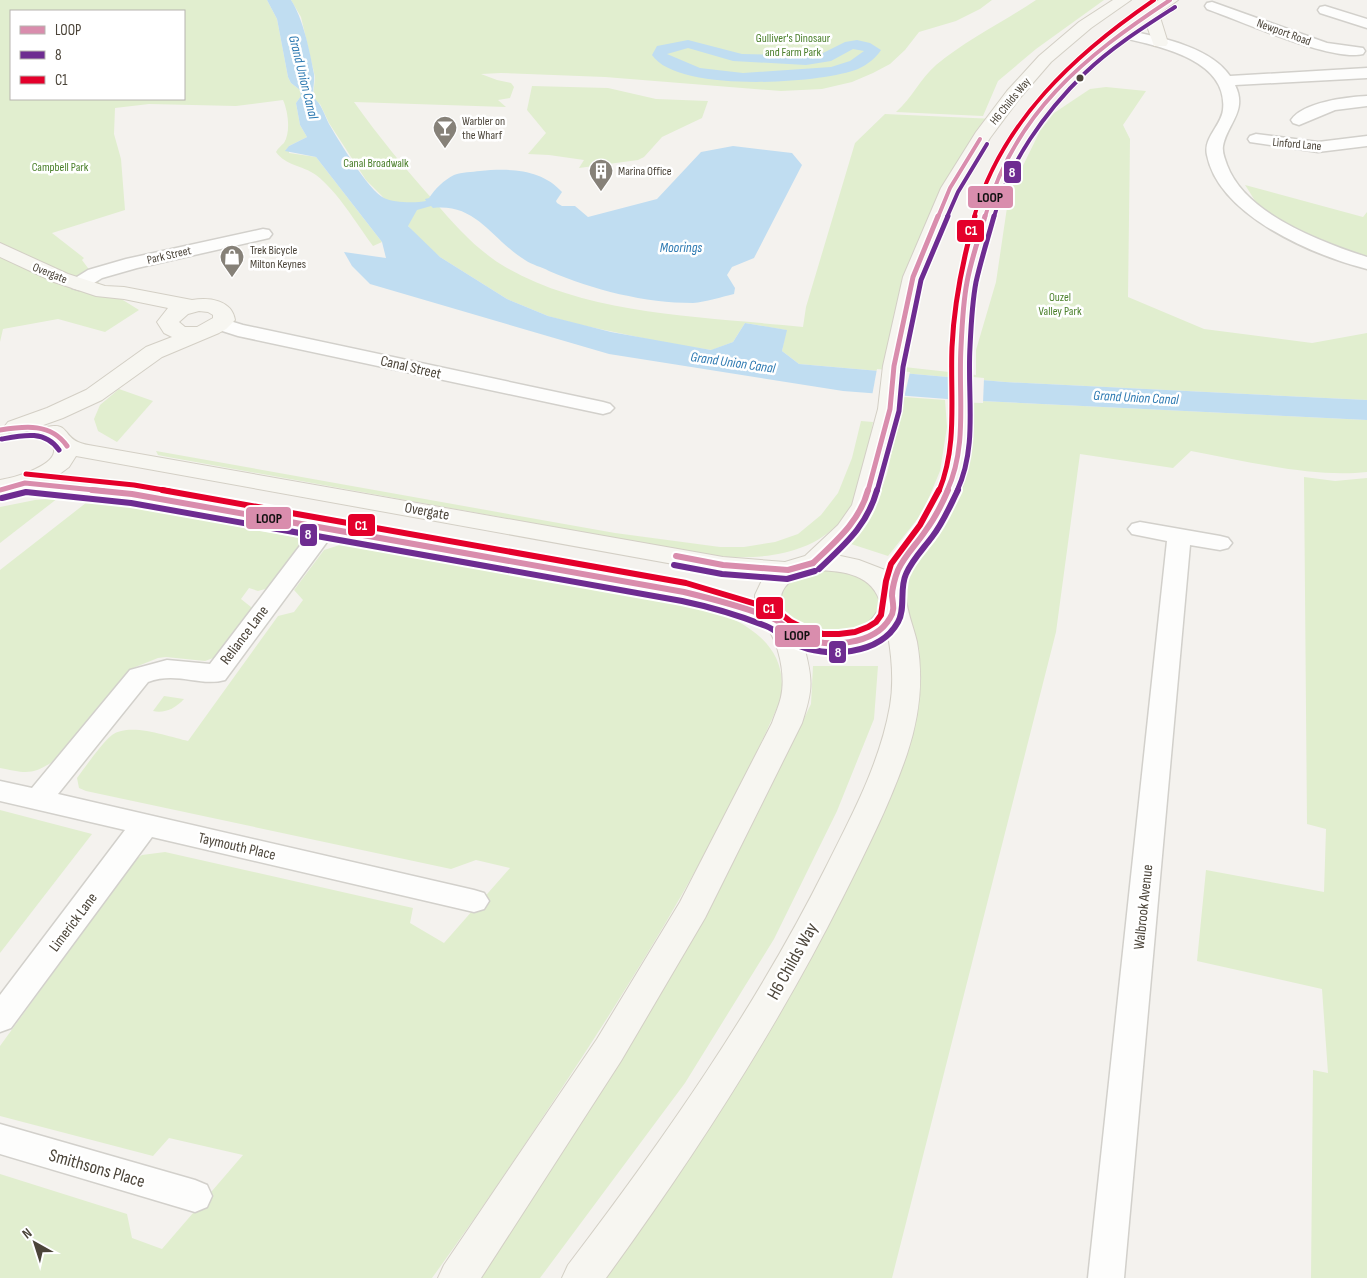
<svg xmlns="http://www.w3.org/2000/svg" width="1367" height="1278" viewBox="0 0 1367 1278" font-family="'Sofia Sans Condensed',sans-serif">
<rect width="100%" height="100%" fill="#f4f2ee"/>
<g fill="#e1eecf" fill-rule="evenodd">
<path d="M 0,0 L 267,0 L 277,19 L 288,77 L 291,83 L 300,90 L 301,96 L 296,103 L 300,125 L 307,137 L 289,146 L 289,153 L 316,157 L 382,242 L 373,246 C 356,223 338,192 316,175 C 302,165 286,166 276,152 C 278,148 281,146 284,143 C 291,132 288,111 283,100 L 236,106 L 149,104 L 115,108 L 114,134 L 121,159 L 125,210 L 52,233 L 84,258 L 82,260 L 102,287 L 139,310 L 105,332 L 58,319 L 3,329 L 0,342 ZM 11,11 L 184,11 L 184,99 L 11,99 Z"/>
<path d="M 291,0 L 992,0 L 980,9 L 956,21 L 919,32 L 905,50 L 890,64 L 873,73 L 852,82 L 822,89 L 781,91 L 605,77 L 501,73 L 481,74 L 497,80 L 511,83 L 514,87 L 510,98 L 498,100 L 506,107 L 354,102 C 379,137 406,170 435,202 C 456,227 479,252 507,268 C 590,316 709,317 803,327 L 806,307 L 855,143 L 885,114 L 995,119 L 950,188 L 895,366 L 976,375 L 976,350 L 996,282 L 1009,194 L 1040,131 L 1054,113 L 1090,89 L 1106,87 L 1146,91 L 1123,125 L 1130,139 L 1128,297 L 1204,329 L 1312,343 L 1367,333 L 1367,400 L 1005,382 L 799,364 L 782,351 L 786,330 L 745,323 L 733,342 L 712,350 L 671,344 L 576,324 L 548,316 L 507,299 L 440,257 L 423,243 L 381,195 L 366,180 L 329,123 L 320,104 L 313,98 L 315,77 L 301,17 Z"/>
<path d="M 1036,0 L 1104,0 L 1036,49 L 998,81 L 983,116 L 896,112 C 912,98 920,79 936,65 C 966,40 1003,22 1036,0 Z"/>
<path d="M 532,86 L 608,88 L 656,99 L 708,101 L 702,118 L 662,137 L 644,157 L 638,160 L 579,168 L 584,160 L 549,155 L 528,154 L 546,133 L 527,110 Z"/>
<path d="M 1245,185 L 1363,217 L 1367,212 L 1367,256 C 1331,245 1289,235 1261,208 C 1255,202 1250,192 1245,185 Z"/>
<path d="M 119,389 L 153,401 L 117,442 L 98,431 L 94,419 L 100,405 Z"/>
<path d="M 904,397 L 945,400 L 947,427 L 940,471 L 923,512 L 888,556 L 848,543 L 874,511 L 887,474 Z"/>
<path d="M 961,401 L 981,401 L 1367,420 L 1367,472 C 1312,478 1246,461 1191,451 L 1173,468 L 1080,454 L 1056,632 L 892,1278 L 582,1278 L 696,1120 L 894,749 L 894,606 L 939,510 Z"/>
<path d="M 861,421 L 873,422 C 868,451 862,494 844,517 C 813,557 755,561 710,555 L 168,457 L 158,455 L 156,451 L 615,533 L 720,547 L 744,547 L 775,542 L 798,534 L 821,515 L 838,493 L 852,458 Z"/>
<path d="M 1304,477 L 1335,481 L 1367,478 L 1367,1278 L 1311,1278 L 1313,1070 L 1328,1073 L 1322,989 L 1197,961 L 1206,870 L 1324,892 L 1326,829 L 1307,824 Z"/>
<path d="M 58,498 L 0,543 L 0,507 L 35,500 Z"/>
<path d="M 91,499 L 299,538 L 298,550 L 269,588 L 258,591 L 249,588 L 241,599 L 251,607 L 251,612 L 216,657 L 205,661 L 166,657 L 158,658 L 133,668 L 58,758 C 34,775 28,774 0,768 L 0,570 Z"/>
<path d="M 349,542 L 366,544 L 690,603 C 737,616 793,642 780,701 C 719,841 640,970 556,1097 C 516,1158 475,1219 432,1278 L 0,1278 L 0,1174 L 127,1214 L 132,1238 L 162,1249 L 243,1155 L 169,1138 L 153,1156 L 0,1116 L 0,1046 L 134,861 L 142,855 L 165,852 L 413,908 L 410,923 L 444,943 L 510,868 L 476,860 L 451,869 L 86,791 L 79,788 L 77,778 C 86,766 101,744 112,735 C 130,722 169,737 188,741 L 278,616 L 294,612 L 303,600 L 294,590 L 324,550 Z"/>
<path d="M 821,570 C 831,570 841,571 851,574 C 878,583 891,609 863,626 C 812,659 730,585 821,570 Z"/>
<path d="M 813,666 L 878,666 L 874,719 L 837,811 L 774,939 L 685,1083 L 540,1278 L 478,1278 L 650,1010 L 756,817 L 811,704 Z"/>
<path d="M 164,696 L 184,699 C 176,708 164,714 153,711 Z"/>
<path d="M 0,810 L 92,834 L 0,953 Z"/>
</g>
<path fill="#c0ddf1" d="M 267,0 L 291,0 C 303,18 310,52 314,74 C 315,82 312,90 314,98 C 322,105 324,114 329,124 C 339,141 368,190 384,198 C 394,203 416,203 426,201 L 425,199 L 429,198 C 435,189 444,180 454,175 C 462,172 472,172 480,171 C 509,168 542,169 562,192 L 556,201 L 557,203 L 562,206 L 575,206 L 588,217 L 657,199 L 701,152 L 733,146 L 792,153 L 802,165 L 754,258 L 732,267 L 727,275 L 735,288 L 734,294 C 721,297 706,302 693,303 C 645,303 593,290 549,271 C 542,267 532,265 525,260 C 492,240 477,203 433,208 L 431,206 L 417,210 L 408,226 L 440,257 L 507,299 L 548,316 L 611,332 L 711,350 L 733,342 L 745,323 L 787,330 L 782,351 L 799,364 L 1005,382 L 1367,400 L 1367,420 L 960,400 L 843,391 L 609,354 L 370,284 L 352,266 L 344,252 L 386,258 L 382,242 L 316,157 L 285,151 L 289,146 L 307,137 L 300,125 L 296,103 L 301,96 L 300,90 L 291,83 L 288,77 L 277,19 Z"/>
<g fill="#f4f2ee">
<path d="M 877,369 L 910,372 L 904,398 L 872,396 Z"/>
<path d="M 950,375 L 984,378 L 983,403 L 948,402 Z"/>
</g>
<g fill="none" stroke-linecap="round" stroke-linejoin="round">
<path fill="#c0ddf1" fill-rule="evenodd" d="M 688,40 L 742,54 L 817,56 L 845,42 L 857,40 L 870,43 L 881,50 C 876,58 867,65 858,69 C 820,84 677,93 652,55 L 657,46 ZM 688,48 L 733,61 L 806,65 L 831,61 L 853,49 L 864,51 L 850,61 L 831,67 L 743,73 L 700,68 L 667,54 Z"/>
<defs>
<g id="street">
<path d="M 1212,2 L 1327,43 L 1363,48 L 1365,51 L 1363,54 C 1332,62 1241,21 1207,9 L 1205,6 L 1207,3 Z"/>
<path d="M 1325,6 L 1367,19 L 1367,28 L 1320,13 L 1318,10 L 1320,7 Z"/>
<path d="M 1120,29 C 1154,36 1209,45 1230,76 L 1367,68 L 1367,78 L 1235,85 C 1248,111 1227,124 1223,146 C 1222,153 1225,159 1227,165 C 1245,214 1321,242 1367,257 L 1367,269 C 1313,255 1219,216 1207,155 C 1203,138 1221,126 1223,110 C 1229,57 1152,45 1115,36 L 1113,33 L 1115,30 Z"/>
<path d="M 1367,96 L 1367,106 L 1335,110 L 1299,125 L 1293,123 L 1291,120 C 1303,102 1347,97 1367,96 Z"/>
<path d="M 1256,134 L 1318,142 L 1367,136 L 1367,146 L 1318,152 L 1250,142 L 1248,139 L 1250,136 Z"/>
<path d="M 263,229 L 269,230 L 272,234 L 269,238 L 137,268 L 102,278 L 86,288 L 79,290 L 72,288 L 70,284 L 72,280 L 88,270 L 126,259 Z"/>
<path d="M 220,318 L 243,325 L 603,402 L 610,404 L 614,408 L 610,412 L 603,414 L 238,336 L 213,328 L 210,324 L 213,320 Z"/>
<path d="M 326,520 L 334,522 L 338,527 L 225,680 C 200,687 177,671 148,682 L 58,794 L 474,890 L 484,893 L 489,901 L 484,909 L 474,912 L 152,837 L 11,1028 L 0,1032 L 0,995 L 125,830 L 0,801 L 0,781 L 32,788 L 130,670 L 167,660 L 210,664 L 318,522 Z"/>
<path d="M 1140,522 L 1220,536 L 1228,538 L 1232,543 L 1228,548 L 1220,550 L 1190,545 L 1124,1278 L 1088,1278 L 1167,541 L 1132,534 L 1128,529 L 1132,524 Z"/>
<path d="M 0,1124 L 195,1180 L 207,1185 L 212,1196 L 207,1207 L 195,1212 L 0,1154 Z"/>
</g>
<g id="secondary">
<path d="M 1113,0 L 1131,0 L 1091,28 L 1051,62 L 1019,99 L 990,138 L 959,188 L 923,277 L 905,366 L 902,409 L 876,505 L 856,535 L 836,555 L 859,560 L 885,570 C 904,538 933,511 942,474 C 953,432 948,392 950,350 C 953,277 973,204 1009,141 C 1028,106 1061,73 1091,48 C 1108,35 1125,23 1143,11 C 1148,8 1154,2 1159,0 C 1164,0 1172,0 1178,0 L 1159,14 L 1168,43 L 1166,46 L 1154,46 L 1146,23 C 1100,53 1053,94 1026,142 C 991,204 975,277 972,347 C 970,390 979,433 966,475 C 961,495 949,515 938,532 C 924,552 906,568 906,594 C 905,607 914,628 917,642 C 924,681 919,718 907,754 C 890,804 866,851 843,897 C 775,1032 694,1157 606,1278 L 562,1278 L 568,1265 C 664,1139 755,1009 826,867 C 852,815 880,763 890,706 C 894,683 892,658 888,635 C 862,652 833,654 804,646 C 813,681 813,689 802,723 L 705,918 L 621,1061 L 481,1278 L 438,1278 L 444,1265 L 597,1039 L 680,902 L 772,723 C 775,714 779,706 781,697 C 786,675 779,643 766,626 L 707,606 L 684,600 L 132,501 L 23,490 L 0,494 L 0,480 C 13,478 52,467 54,452 C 55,444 47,438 43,432 L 47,427 C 68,422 63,435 78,442 C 82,444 88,445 94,446 L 723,557 L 785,562 L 805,556 L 838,525 L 852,505 L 878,409 L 883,366 L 903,277 L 941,188 L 976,132 L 1007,91 L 1039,56 L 1079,22 ZM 76,456 L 723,573 L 764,576 L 755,595 L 755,603 L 723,593 L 684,584 L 132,487 L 53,479 L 69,467 ZM 816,570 C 844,571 873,574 881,605 C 875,616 869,624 857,630 C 838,639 794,632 784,611 C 772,588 797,574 816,570 Z"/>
<path d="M 0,243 L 68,274 L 105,286 L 124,287 L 192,300 C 209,297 232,300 235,320 L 226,329 L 219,333 L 162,357 L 102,400 L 63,418 L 24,432 L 16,434 L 8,432 L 4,427 L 8,422 L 47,408 L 86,390 L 146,347 L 172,337 L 164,333 L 157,322 L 168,308 L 124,299 L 96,296 L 54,282 L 0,257 ZM 199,311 L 208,312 L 213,315 L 213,318 L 197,327 L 185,327 L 179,322 L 188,314 Z"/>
</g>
</defs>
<use href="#street" stroke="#d2d0cb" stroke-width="3"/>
<use href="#secondary" stroke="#d3cfc5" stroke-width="2"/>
<use href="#street" fill="#fdfdfc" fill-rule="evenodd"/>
<use href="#secondary" fill="#f7f6f1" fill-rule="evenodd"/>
<defs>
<g id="bus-1-far2">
<path d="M 938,217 L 950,188 L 980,139"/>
<path d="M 985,217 C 1013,114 1085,56 1170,0"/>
</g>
<g id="bus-1-far1">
<path d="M 0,430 C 25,426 51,423 67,446"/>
<path d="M 0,490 L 25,483 L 104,491"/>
<path d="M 868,491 L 890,409 L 894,366 L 913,277 L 938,216"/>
<path d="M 947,491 C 968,445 958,396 961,347 C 962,326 963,303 967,282 C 971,260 979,238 985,216"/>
</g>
<g id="bus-1">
<path d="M 92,490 L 132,494 L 684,592 C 713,599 744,607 772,618 C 782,622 789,632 800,637 C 827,648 874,646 890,618 C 895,611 893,604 892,596 C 892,589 895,577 898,570 C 905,555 917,544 926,530 C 935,518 942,504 948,490"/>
<path d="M 676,556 L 723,565 L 788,570 L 813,563"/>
<path d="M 813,563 C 836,541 860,521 868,490"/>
</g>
<g id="bus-2-far2">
<path d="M 947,217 L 958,192 L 987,144"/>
<path d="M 994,217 C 1009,162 1045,112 1085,73 C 1112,47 1144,27 1175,7"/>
</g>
<g id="bus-2-far1">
<path d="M 2,439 C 23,435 45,430 59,450"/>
<path d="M 877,491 L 899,411 L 903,367 L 921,280 L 948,216"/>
<path d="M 957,491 C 978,446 967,396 970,347 C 971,326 972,303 976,282 C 981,260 988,238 994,216"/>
</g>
<g id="bus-2">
<path d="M 2,498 L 26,492 L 131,503 L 682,601 C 711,607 738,615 766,626 C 776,630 785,639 795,644 C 826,659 880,655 898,622 C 906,608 899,589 906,574 C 912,560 923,549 932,537 C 943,523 950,506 958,490"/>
<path d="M 674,565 L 722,574 L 787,579 L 815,571"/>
<path d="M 819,569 C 845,544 867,526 877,490"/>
</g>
<path id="bus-3-far2" d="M 974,217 C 1002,121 1075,54 1154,0"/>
<g id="bus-3-far1">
<path d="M 26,474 L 134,485 L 169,491"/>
<path d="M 939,491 C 958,445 950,396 952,347 C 954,303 963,259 975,216"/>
</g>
<path id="bus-3" d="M 162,490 L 686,583 L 776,610 L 791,622 L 807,630 L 823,634 L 839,634 L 855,632 L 868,627 L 876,622 L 881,615 L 886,581 L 891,564 L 920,525 L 939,490"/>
</defs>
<use href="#bus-1-far2" stroke="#fff" stroke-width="6"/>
<use href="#bus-1-far1" stroke="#fff" stroke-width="8"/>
<use href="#bus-1" stroke="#fff" stroke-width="10"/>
<use href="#bus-2-far2" stroke="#fff" stroke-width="6"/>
<use href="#bus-2-far1" stroke="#fff" stroke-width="8"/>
<use href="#bus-2" stroke="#fff" stroke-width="10"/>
<use href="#bus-3-far2" stroke="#fff" stroke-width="6"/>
<use href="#bus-3-far1" stroke="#fff" stroke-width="8"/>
<use href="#bus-3" stroke="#fff" stroke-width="10"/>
<use href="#bus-1-far2" stroke="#d98dad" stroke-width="4"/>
<use href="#bus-1-far1" stroke="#d98dad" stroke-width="5"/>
<use href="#bus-1" stroke="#d98dad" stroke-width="6"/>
<use href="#bus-2-far2" stroke="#6e2c91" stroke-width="4"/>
<use href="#bus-2-far1" stroke="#6e2c91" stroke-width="5"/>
<use href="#bus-2" stroke="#6e2c91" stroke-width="6"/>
<use href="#bus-3-far2" stroke="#e4002b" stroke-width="4"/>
<use href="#bus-3-far1" stroke="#e4002b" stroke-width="5"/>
<use href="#bus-3" stroke="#e4002b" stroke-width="6"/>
</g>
<defs>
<symbol id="bar-pin" viewBox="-11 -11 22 30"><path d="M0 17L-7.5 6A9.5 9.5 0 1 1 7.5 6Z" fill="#868178" stroke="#fff"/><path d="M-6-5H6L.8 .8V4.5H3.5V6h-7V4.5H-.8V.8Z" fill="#fff"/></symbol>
<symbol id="building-pin" viewBox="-11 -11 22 30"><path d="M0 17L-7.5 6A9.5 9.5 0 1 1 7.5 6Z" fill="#868178" stroke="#fff"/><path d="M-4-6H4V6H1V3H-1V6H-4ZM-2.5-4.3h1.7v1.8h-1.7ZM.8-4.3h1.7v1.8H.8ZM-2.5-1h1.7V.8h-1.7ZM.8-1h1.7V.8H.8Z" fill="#fff"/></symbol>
<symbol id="shop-pin" viewBox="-11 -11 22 30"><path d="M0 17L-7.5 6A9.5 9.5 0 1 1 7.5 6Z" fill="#868178" stroke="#fff"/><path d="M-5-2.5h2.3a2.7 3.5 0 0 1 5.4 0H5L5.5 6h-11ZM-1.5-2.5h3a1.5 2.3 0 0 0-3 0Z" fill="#fff"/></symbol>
</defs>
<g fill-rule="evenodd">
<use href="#bar-pin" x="431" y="114" width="28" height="38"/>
<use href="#building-pin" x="587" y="157" width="28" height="38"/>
<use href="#shop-pin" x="218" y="243" width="28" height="38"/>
</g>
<circle fill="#4b4439" stroke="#fff" stroke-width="2" cx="1080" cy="78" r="4.5"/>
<g text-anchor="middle" stroke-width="5" stroke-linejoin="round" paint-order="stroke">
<g font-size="12" fill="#4b4439" stroke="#fff">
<text transform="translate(1284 32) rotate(20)" y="4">Newport Road</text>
<text transform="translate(1010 101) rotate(-51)" y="4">H6 Childs Way</text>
<text transform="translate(1297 144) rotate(5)" y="4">Linford Lane</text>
<text transform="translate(169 255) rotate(-13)" y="4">Park Street</text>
<text transform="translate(50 273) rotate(22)" y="4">Overgate</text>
</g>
<g font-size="12" fill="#4a7f2a" stroke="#fff">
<text x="793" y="42">Gulliver's Dinosaur<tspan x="793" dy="14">and Farm Park</tspan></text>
<text x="376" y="167">Canal Broadwalk</text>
<text x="60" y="171">Campbell Park</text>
<text x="1060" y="301">Ouzel<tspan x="1060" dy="14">Valley Park</tspan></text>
</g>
<g font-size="12" fill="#4b4439" stroke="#fff" text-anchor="start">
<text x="462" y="125">Warbler on<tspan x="462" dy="14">the Wharf</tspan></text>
<text x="618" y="175">Marina Office</text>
<text x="250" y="254">Trek Bicycle<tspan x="250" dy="14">Milton Keynes</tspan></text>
</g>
<g font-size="14" font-style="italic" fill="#2e7ab2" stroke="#fff">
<text transform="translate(304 77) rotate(76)" y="5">Grand Union Canal</text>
<text x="681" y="252">Moorings</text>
<text transform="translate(733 362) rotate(8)" y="5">Grand Union Canal</text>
<text transform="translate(1136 397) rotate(3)" y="5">Grand Union Canal</text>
</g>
<g font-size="15" fill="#4b4439" stroke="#fff">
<text transform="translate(411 367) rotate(13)" y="5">Canal Street</text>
<text transform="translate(427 511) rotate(10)" y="5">Overgate</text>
<text transform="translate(244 635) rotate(-53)" y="5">Reliance Lane</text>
<text transform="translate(237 846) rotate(13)" y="5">Taymouth Place</text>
<text transform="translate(1143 907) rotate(-84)" y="5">Walbrook Avenue</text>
<text transform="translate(73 922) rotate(-53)" y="5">Limerick Lane</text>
</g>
<g font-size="18" fill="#4b4439" stroke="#fff">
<text transform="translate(792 961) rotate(-61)" y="6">H6 Childs Way</text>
<text transform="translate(97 1168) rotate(16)" y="6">Smithsons Place</text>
</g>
</g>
<g stroke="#fff" stroke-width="2">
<rect x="1003" y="160" width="19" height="24" rx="5" fill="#6e2c91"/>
<rect x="967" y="185" width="47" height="24" rx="5" fill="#d98dad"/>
<rect x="956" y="219" width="29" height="24" rx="5" fill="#e4002b"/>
<rect x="245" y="506" width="47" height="24" rx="5" fill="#d98dad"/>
<rect x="347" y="513" width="29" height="24" rx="5" fill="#e4002b"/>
<rect x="299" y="523" width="19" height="24" rx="5" fill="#6e2c91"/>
<rect x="755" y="596" width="29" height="24" rx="5" fill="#e4002b"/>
<rect x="774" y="624" width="47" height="24" rx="5" fill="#d98dad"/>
<rect x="828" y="640" width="19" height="24" rx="5" fill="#6e2c91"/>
</g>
<g font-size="14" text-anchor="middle" font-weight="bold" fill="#fff">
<text x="1012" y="177">8</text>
<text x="971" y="235">C1</text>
<text x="361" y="530">C1</text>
<text x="308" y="539">8</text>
<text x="769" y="613">C1</text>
<text x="838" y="657">8</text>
</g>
<g font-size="14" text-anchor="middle" font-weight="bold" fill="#111">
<text x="990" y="202">LOOP</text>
<text x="269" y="523">LOOP</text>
<text x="797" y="640">LOOP</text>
</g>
<rect x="10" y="10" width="175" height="90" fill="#ffffff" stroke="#b7b4b0"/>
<rect x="20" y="26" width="25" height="8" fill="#d98dad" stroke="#b7b4b0"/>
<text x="55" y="35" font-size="15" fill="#4b4439">LOOP</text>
<rect x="20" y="51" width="25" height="8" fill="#6e2c91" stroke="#b7b4b0"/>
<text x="55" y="60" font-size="15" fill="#4b4439">8</text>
<rect x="20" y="76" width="25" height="8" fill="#e4002b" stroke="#b7b4b0"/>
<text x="55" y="85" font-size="15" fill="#4b4439">C1</text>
<g transform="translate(35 1243) rotate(321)" stroke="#ffffff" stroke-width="4" paint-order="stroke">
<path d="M0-4L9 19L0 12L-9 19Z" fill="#4b4439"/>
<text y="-8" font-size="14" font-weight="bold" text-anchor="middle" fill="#4b4439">N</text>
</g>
</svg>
